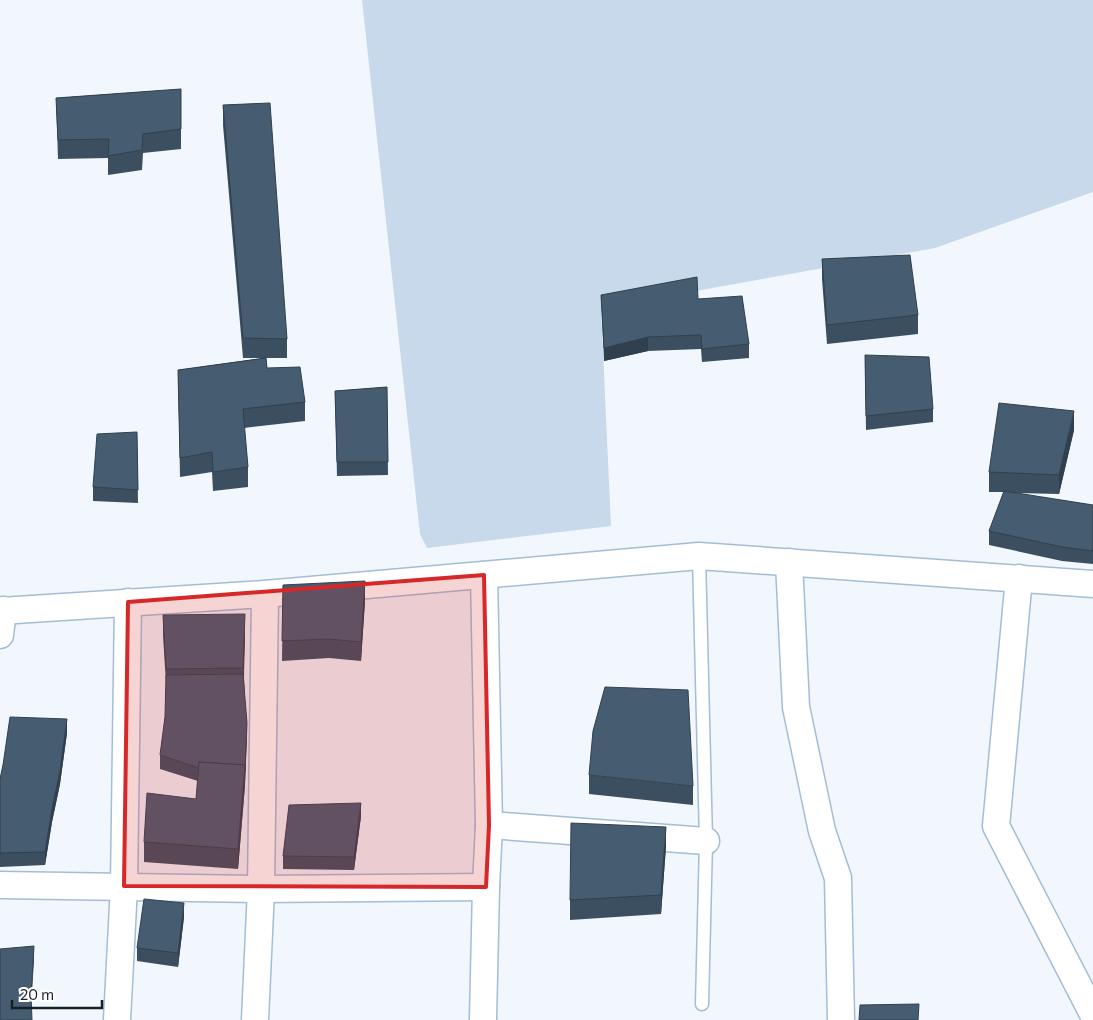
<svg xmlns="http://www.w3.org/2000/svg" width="1093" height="1020" viewBox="0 0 1093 1020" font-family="Commissioner,sans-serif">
<rect width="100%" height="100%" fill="#f1f7fc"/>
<path fill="#c7d9ea" d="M 362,0 L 1093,0 L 1093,192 L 935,248 L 601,308 L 611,526 L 427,548 L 420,534 Z"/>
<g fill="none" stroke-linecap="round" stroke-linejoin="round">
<defs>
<path id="lane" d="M 699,556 L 706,841 L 702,1004"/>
<g id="street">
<path d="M 789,562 L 796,707 L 822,831 L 838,878 L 841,1020"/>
<path d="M 1019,578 L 996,826 L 1093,1014"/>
<path d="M 0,611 L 265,594 L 699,556 L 1093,584"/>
<path d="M 0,635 L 3,610"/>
<path d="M 489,825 L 706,841"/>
<path d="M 0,885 L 261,889 L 486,887"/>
<path d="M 117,1020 L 124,886 L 128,602"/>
<path d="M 255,1020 L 261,889 L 265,594"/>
<path d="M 483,1020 L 486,887 L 489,825 L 484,575"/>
</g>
</defs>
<use href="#lane" stroke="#a4bdd6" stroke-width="15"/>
<use href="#street" stroke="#a4bdd6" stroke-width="29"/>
<use href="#lane" stroke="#fff" stroke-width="12"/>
<use href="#street" stroke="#fff" stroke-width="26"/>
</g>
<g fill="#3b4f61">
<path d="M 181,89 L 181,149 L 143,153 L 142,170 L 108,175 L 108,158 L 58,159 L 56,98 Z"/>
<path d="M 223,105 L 287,339 L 287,358 L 266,358 L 267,368 L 305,402 L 305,421 L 244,428 L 248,467 L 248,487 L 213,491 L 212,472 L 180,477 L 178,370 L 263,358 L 243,358 L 223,125 Z"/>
<path d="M 822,259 L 918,315 L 918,334 L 827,344 L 822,279 Z"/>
<path d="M 601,295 L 698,299 L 749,344 L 749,358 L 702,362 L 701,349 L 648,351 L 604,361 Z"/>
<path d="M 865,355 L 933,409 L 933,422 L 866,430 Z"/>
<path d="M 387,387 L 388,475 L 337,476 L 335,391 Z"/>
<path d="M 1074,430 L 1059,494 L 1012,493 L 1093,505 L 1093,564 L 1062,561 L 989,545 L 989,531 L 1004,492 L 989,492 L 989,472 Z"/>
<path d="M 137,432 L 138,503 L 93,501 L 93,487 Z"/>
<path d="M 283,585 L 365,601 L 361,661 L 329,658 L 282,661 Z"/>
<path d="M 163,615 L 245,634 L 244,678 L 247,737 L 245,785 L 238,869 L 144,862 L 144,842 L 196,799 L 198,781 L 160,769 L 160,755 L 165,717 L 166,684 L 163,635 Z"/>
<path d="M 67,733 L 60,784 L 52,822 L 45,865 L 0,867 L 0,779 L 3,765 Z"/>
<path d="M 589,775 L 693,786 L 693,805 L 589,794 Z"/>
<path d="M 361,816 L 354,870 L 283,869 L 283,856 Z"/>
<path d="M 666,846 L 661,914 L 570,920 L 570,900 Z"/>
<path d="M 184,917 L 178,967 L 137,961 L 137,948 Z"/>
</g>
<g fill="#30404f">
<path d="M 648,337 L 648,351 L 604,361 L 604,348 Z"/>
<path d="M 1074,411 L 1074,430 L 1059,494 L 1059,475 Z"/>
<path d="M 365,581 L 365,601 L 361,661 L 361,642 Z"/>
<path d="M 245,614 L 245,634 L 243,687 L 243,668 Z"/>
<path d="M 67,719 L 67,733 L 60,784 L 52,822 L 45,865 L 45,852 Z"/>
<path d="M 247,723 L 245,785 L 238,869 L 238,849 Z"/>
<path d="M 361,803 L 361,816 L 354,870 L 354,857 Z"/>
<path d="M 666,827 L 666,846 L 661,914 L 661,895 Z"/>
<path d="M 184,903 L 184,917 L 178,967 L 178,953 Z"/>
<path d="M 34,946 L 34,960 L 31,1008 L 31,995 Z"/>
</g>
<g fill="#455c71" stroke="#30404f">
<path d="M 181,89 L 181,129 L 143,134 L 142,150 L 108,156 L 109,139 L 58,140 L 56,98 Z"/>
<path d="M 270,103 L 287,339 L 243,338 L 223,105 Z"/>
<path d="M 910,255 L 918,315 L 827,325 L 822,259 Z"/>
<path d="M 697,277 L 698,299 L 742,296 L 749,344 L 702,349 L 701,335 L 648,337 L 604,348 L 601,295 Z"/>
<path d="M 865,355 L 929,357 L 933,409 L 866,416 Z"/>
<path d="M 266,358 L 267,368 L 300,367 L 305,402 L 243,409 L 248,467 L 213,472 L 212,452 L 180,458 L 178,370 Z"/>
<path d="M 387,387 L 388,462 L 337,462 L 335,391 Z"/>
<path d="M 999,403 L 1074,411 L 1059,475 L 989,472 Z"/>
<path d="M 137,432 L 138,490 L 93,487 L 97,434 Z"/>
<path d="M 1004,491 L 1093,505 L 1093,551 L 1062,547 L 989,531 Z"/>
<path d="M 365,581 L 361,642 L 329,639 L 282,641 L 283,585 Z"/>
<path d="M 245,614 L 243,668 L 166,669 L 163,615 Z"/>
<path d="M 243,674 L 247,723 L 245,771 L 245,765 L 199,762 L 199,768 L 160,755 L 165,717 L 166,675 Z"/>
<path d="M 605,687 L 688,690 L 693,786 L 589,775 L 593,731 Z"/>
<path d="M 10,717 L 67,719 L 60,771 L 52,809 L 45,852 L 0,853 L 0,779 L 3,765 Z"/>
<path d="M 199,762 L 245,765 L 238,849 L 144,842 L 147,793 L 196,799 Z"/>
<path d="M 361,803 L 354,857 L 283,856 L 289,805 Z"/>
<path d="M 571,823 L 666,827 L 661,895 L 570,900 Z"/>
<path d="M 144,899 L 184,903 L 178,953 L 137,948 Z"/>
<path d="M 34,946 L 31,995 L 32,1020 L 0,1020 L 0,949 Z"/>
<path d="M 919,1004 L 918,1020 L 859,1020 L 860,1005 Z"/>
</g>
<path fill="#d62828" fill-opacity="0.2" stroke="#d62828" stroke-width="4" stroke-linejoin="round" d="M 484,575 L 489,825 L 486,887 L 124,886 L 128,602 Z"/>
<path d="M12 1000v8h90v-8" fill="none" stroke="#162029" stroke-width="2.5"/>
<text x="20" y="1000" font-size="15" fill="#162029" stroke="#ffffff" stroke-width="4" paint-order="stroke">20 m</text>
</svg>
